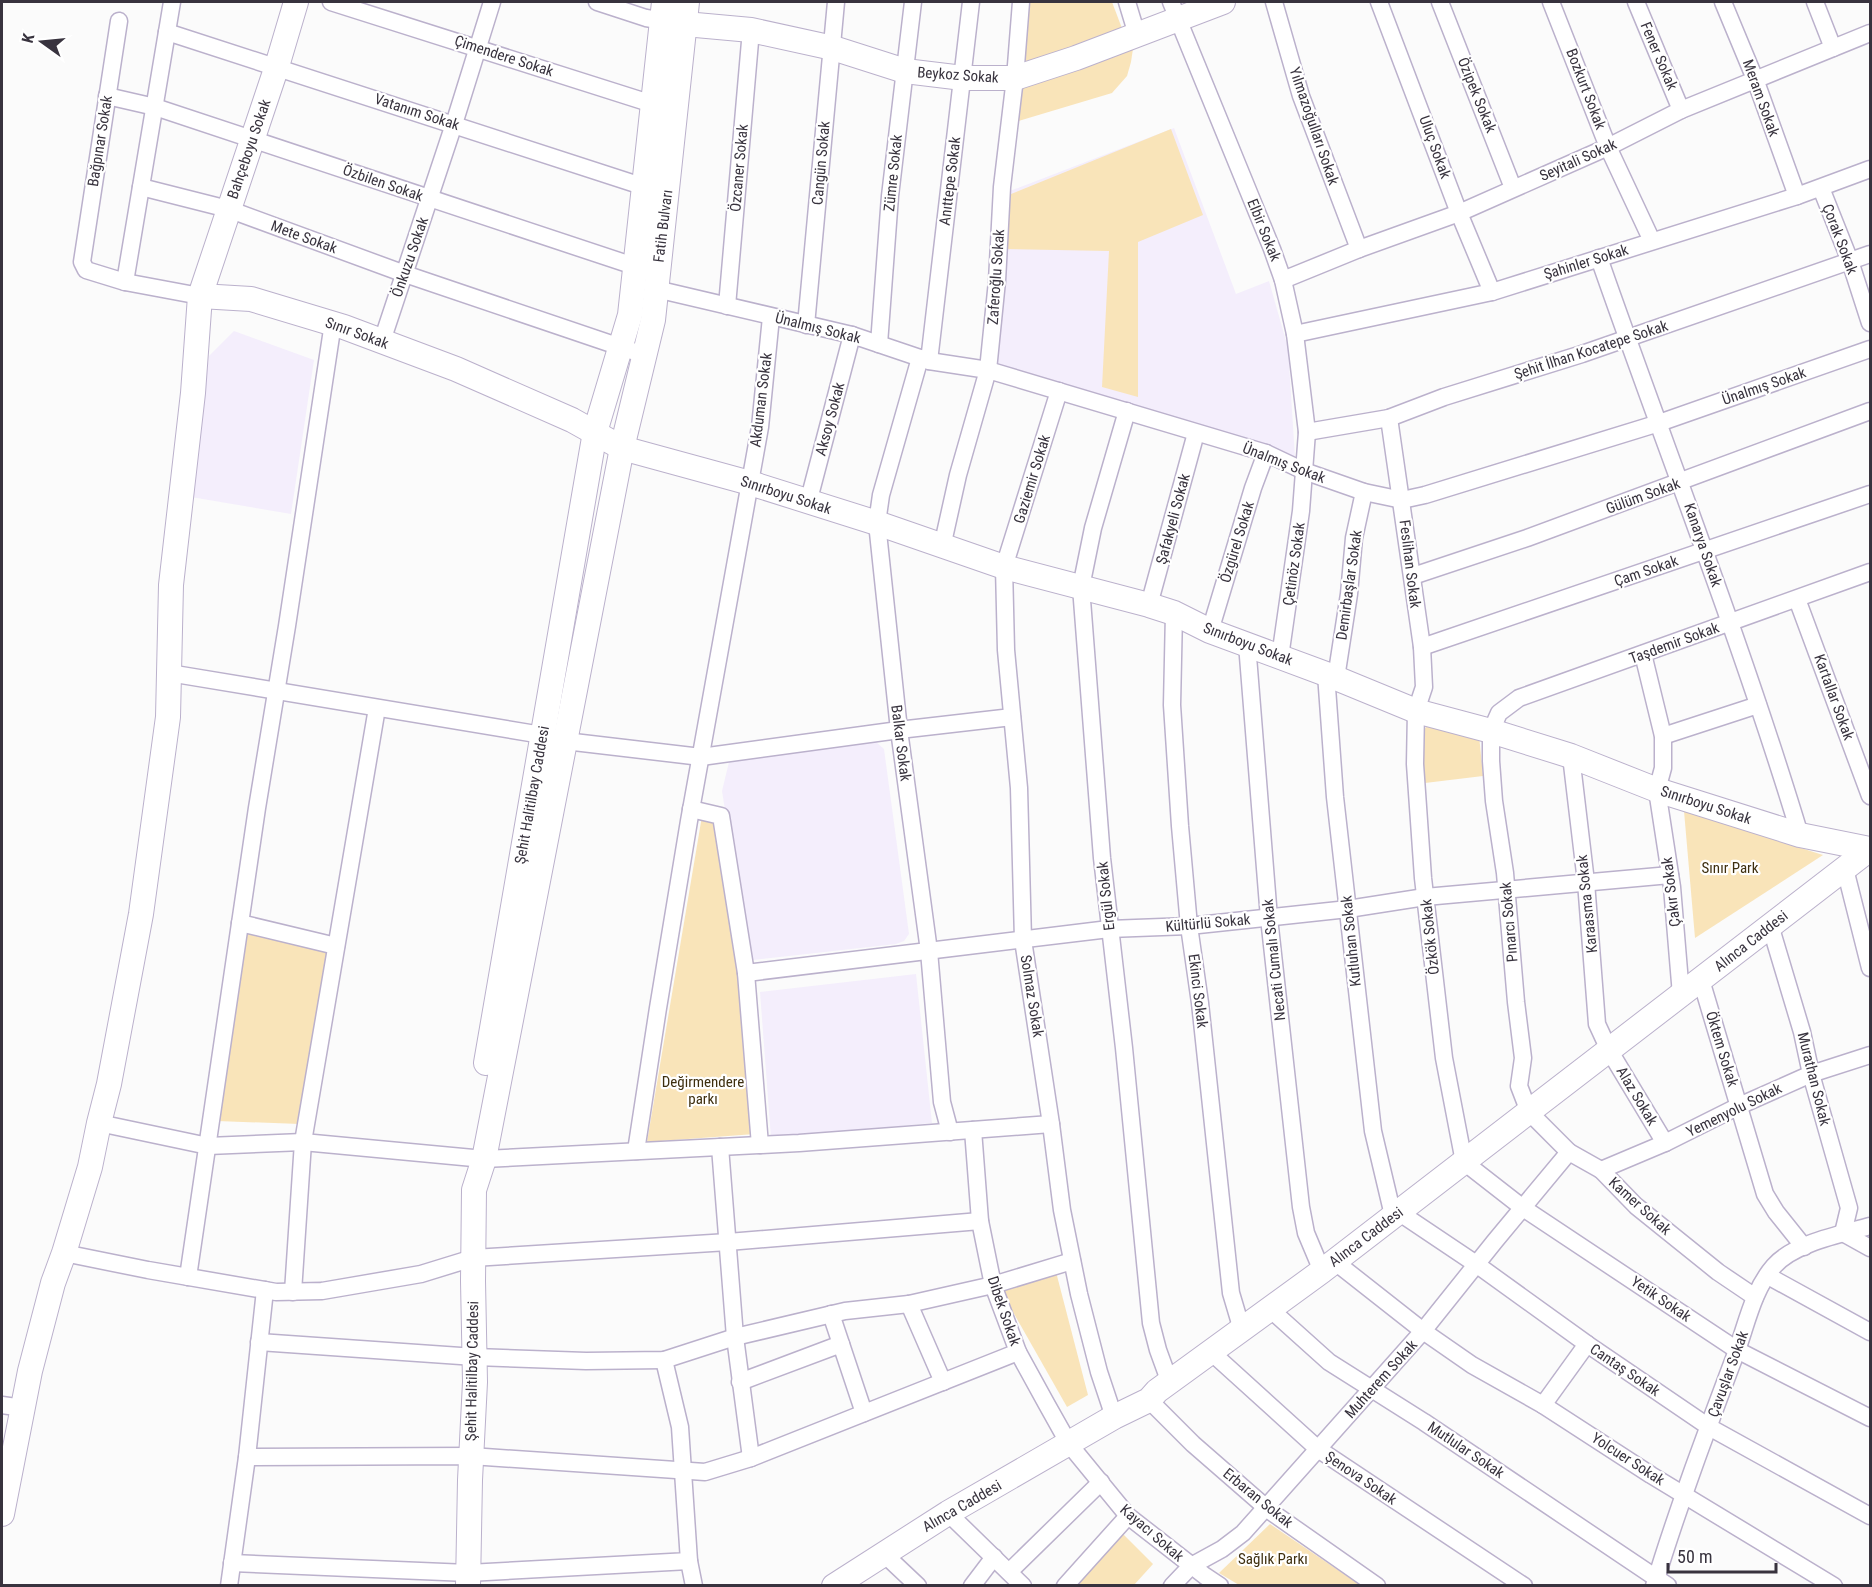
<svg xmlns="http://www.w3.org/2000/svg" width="1872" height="1587" viewBox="0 0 1872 1587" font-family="'Roboto Condensed',sans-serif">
<rect width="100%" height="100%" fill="#fbfbfb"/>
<g fill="#f4eefc">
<path d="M 1174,128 L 1236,294 L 1269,281 L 1288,348 L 1295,457 L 988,370 L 1002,194 Z"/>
<path d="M 234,331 L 314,360 L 291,514 L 191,497 L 209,356 Z"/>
<path d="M 876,742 L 884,749 L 909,934 L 904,941 L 896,944 L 753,960 L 748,956 L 722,791 L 729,762 Z"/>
<path d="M 916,974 L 932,1123 L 771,1138 L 760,992 Z"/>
</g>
<g fill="#f9e4b9">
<path d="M 1029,2 L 1112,2 L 1123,31 L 1024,68 Z"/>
<path d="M 1134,42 L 1131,62 L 1127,76 L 1112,93 L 1015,122 L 1020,76 Z"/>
<path d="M 1171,129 L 1203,215 L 1138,242 L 1138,397 L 1102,387 L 1109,251 L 1003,249 L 1006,196 Z"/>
<path d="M 1428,725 L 1479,735 L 1483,776 L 1425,783 L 1421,733 Z"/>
<path d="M 703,810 L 723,814 L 755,1134 L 647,1142 Z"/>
<path d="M 1684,811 L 1823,855 L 1695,938 Z"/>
<path d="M 247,928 L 330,948 L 300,1124 L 217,1121 Z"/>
<path d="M 1056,1272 L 1088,1395 L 1067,1407 L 1000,1289 Z"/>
<path d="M 1270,1524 L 1360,1585 L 1239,1585 L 1219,1573 Z"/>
<path d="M 1120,1531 L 1153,1564 L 1134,1585 L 1071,1586 Z"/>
</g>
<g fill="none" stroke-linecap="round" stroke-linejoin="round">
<defs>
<g id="street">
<path d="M 331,2 L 662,107"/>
<path d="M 597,2 L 646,18 L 671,22"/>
<path d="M 1127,2 L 1137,35"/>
<path d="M 1171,2 L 1272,249 L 1283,280 L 1295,334 L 1307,432 L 1301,511 L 1280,657"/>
<path d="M 1274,2 L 1301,96 L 1359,249"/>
<path d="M 1379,2 L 1459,213 L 1492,292"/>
<path d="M 1440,2 L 1513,188"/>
<path d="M 1551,2 L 1608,147 L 1652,241"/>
<path d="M 1636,2 L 1681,110"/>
<path d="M 1723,2 L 1755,79 L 1797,196"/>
<path d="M 1815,2 L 1833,48"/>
<path d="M 119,21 L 82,262 L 86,270 L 125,282 L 200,296"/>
<path d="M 167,32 L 654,190"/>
<path d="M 107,96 L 155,107 L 643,269"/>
<path d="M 141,187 L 228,209 L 405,274 L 644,355"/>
<path d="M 1821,188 L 1850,261 L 1870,323"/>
<path d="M 1599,258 C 1666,450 1741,640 1800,835"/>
<path d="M 1283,280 L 1359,249 L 1459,213 L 1608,147 L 1681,110 L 1870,33"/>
<path d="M 125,282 L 172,2"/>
<path d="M 656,289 L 852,335 L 929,361 L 988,370 L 1266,453 L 1304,471 L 1364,492 L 1402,500 L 1425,495 L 1659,423 L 1870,349"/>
<path d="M 727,306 L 751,30"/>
<path d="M 806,325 L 836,2"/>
<path d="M 1295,334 L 1492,292 L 1797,196 L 1870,169"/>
<path d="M 382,341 L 454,124 L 492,2"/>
<path d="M 879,344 L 890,196 L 913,2"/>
<path d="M 920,358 L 881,495 L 877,523 L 899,730 L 929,951 L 942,1102 L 950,1132"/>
<path d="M 929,361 L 971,2"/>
<path d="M 1059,391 L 1004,567 L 1006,650 L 1019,788 L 1023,940 L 1051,1124 L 1062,1210 L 1079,1294 L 1099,1372 L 1114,1417"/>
<path d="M 1127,411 L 1093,528 L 1081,587 L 1102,858 L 1124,1048 L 1151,1323 L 1158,1350 L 1170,1383"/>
<path d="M 1389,418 L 1422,647 L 1424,687 L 1416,711 L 1415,764 L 1423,878 L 1444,1058 L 1464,1162 L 1523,1208 L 1737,1350 L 1870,1418"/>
<path d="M 1307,432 L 1389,418 L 1444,397 L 1582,354 L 1870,254"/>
<path d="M 808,503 L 852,335"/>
<path d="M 942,547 L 958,475 L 988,370 L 997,281 L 1002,187 L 1015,78 L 1021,2"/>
<path d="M 1413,576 L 1527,538 L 1870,411"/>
<path d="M 1797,599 L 1870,796"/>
<path d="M 1149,605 L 1196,433"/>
<path d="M 1174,613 L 1172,705 L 1180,826 L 1189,926 L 1200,1003 L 1231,1293 L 1242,1330"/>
<path d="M 1210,631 L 1253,488 L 1266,453"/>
<path d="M 1247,644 L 1269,918 L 1301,1207 L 1306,1233 L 1322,1271"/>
<path d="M 1422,647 L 1870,494"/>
<path d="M 1643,654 L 1663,736 L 1663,768 L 1657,790 L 1672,887 L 1681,995"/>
<path d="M 169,673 L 542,735"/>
<path d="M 1326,674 L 1335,797 L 1373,1131 L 1391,1207 L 1476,1264 L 1587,1344 L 1709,1427 L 1870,1516"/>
<path d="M 1336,678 L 1349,594 L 1354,538 L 1364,492"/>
<path d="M 1663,736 L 1758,705"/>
<path d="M 565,741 L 701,757 L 899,730 L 1012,717"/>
<path d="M 1571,756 L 1586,882 L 1597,1024 L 1609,1050 L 1665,1143"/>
<path d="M 691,809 L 721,816 L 746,973 L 760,1145"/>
<path d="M 1845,869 L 1870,968"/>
<path d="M 240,923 L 336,946"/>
<path d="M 1770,925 L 1802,1032 L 1811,1074 L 1849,1208 L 1843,1233 L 1870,1248"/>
<path d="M 746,973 L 1109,929 L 1189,926 L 1348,909 L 1425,897 L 1670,875"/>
<path d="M 1701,980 L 1765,1194 L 1776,1212 L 1804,1247"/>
<path d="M 99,1123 L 208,1146 L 303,1142 L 484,1159 L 799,1143 L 1051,1124"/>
<path d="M 973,1130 L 980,1221 L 993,1285 L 1018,1352 L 1046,1403 L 1069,1444 L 1128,1516 L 1205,1576 L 1220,1586"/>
<path d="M 720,1147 L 735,1337 L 751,1458"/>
<path d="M 636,1151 L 658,1008 L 689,821 L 760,427 L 771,317"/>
<path d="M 1601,1170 L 1665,1143 L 1739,1106 L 1811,1074 L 1870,1055"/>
<path d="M 64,1253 L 148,1270 L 276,1292 L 322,1291 L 421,1274 L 473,1258 L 728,1242 L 980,1221"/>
<path d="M 1334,1261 L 1423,1331 L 1472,1365 L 1543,1405 L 1651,1475 L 1834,1586"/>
<path d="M 1768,1276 L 1870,1332"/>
<path d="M 188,1277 L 257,808 L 287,626 L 333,323"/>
<path d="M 293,1292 L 303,1142 L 377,708"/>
<path d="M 1755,1297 L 1718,1272 L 1636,1206 L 1601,1170 L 1569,1152 L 1529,1112 L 1519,1086 L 1523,1058 L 1516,1002 L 1505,873 L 1494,801 L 1491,761 L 1491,731 L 1499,713 L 1519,698 L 1870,572"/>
<path d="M 909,1304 L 943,1382"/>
<path d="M 1270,1309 L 1329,1362 L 1424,1422 L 1668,1586"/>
<path d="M 831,1314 L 864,1413"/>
<path d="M 259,1342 L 475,1357 L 586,1361 L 664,1360 L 735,1337 L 845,1311 L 909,1304 L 993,1285 L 1072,1261"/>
<path d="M 1211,1352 L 1318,1449 L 1524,1586"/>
<path d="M 740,1382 L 841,1344"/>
<path d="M 1149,1400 L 1193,1444 L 1270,1511 L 1377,1586"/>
<path d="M 2,1405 L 23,1408"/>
<path d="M 1543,1405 L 1587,1344"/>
<path d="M 247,1457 L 471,1456 L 705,1472 L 751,1458 L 1018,1352"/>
<path d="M 948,1513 L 1023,1586"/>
<path d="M 883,1553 L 918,1586"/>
<path d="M 689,1561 L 694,1586"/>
<path d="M 232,1563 L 468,1573 L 689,1561 L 680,1427 L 664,1360"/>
<path d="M 1009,1572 L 1101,1482"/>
<path d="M 229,1586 L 247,1457 L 265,1290"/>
<path d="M 972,1586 L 994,1557"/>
<path d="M 1065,1586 L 1128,1516"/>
<path d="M 1172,1586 L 1191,1566 L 1222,1549 L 1243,1533 L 1423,1331 L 1495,1241 L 1569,1152"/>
<path d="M 1654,1586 C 1678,1507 1707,1430 1736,1353 C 1747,1323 1753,1290 1774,1266 C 1794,1243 1842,1234 1870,1226"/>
</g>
<g id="secondary">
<path d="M 685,24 L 751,30 L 833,48 L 905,71 L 963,78 L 1015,78 L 1076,58 L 1223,2"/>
<path d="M 200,296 L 251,299 L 344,327 L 456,369 L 572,420 L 622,448 L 750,483 L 877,523 L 1004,567 L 1149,605 L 1174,613 L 1210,631 L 1326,674 L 1416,711 L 1491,731 L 1571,756 L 1657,790 L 1800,835 L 1870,849"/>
<path d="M 486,1063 L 595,432 L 630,315 L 664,2"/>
<path d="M 2,1514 L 30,1371 L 53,1283 L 64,1253 L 90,1167 L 99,1123 L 109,1084 L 141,914 L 168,717 L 171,585 L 193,393 L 200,296 L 277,66 L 296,2"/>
<path d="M 468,1586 L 470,1480 L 475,1382 L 473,1281 L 474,1190 L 484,1159 L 622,448 L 653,320 L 687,2"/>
<path d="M 834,1586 L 948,1513 L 1114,1417 L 1149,1400 L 1157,1391 L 1322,1271 L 1870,849"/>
</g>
</defs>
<use href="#street" stroke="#bbb1cc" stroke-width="19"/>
<use href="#secondary" stroke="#bbb1cc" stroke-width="26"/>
<use href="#street" stroke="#fff" stroke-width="16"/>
<use href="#secondary" stroke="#fff" stroke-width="24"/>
</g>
<g text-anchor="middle" stroke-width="4.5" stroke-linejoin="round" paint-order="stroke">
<g font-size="15" fill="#38333e" stroke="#fff">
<text transform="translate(504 56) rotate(18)" y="5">Çimendere Sokak</text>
<text transform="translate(1659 56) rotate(67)" y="5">Fener Sokak</text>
<text transform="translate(958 75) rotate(4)" y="5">Beykoz Sokak</text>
<text transform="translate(1586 89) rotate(69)" y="5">Bozkurt Sokak</text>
<text transform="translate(1477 95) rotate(68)" y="5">Özipek Sokak</text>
<text transform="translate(1761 98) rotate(70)" y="5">Meram Sokak</text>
<text transform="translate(417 112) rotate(18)" y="5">Vatanım Sokak</text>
<text transform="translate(1314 126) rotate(71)" y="5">Yılmazoğulları Sokak</text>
<text transform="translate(100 141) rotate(-81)" y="5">Bağpınar Sokak</text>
<text transform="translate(1435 147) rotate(70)" y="5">Uluç Sokak</text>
<text transform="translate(249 149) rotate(-71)" y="5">Bahçeboyu Sokak</text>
<text transform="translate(1578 160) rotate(-24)" y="5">Seyitali Sokak</text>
<text transform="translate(821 163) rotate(-85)" y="5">Cangün Sokak</text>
<text transform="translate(739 168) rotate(-85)" y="5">Özcaner Sokak</text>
<text transform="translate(893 173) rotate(-84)" y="5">Zümre Sokak</text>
<text transform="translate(950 181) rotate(-83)" y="5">Anıttepe Sokak</text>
<text transform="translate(383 183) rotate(19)" y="5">Özbilen Sokak</text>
<text transform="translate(663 226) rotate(-83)" y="5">Fatih Bulvarı</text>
<text transform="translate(1264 230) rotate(68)" y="5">Elbir Sokak</text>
<text transform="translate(304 237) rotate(20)" y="5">Mete Sokak</text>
<text transform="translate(1840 239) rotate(69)" y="5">Çorak Sokak</text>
<text transform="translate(410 257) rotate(-71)" y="5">Önkuzu Sokak</text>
<text transform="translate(1586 262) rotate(-17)" y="5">Şahinler Sokak</text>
<text transform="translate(996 277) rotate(-86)" y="5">Zaferoğlu Sokak</text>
<text transform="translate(818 328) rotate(14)" y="5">Ünalmış Sokak</text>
<text transform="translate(357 333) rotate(20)" y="5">Sınır Sokak</text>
<text transform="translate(1591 350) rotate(-18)" y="5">Şehit İlhan Kocatepe Sokak</text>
<text transform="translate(1764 386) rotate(-19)" y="5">Ünalmış Sokak</text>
<text transform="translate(761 400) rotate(-83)" y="5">Akduman Sokak</text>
<text transform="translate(830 419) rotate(-75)" y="5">Aksoy Sokak</text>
<text transform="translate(1284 463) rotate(21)" y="5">Ünalmış Sokak</text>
<text transform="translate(1032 479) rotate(-73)" y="5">Gaziemir Sokak</text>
<text transform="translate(786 495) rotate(18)" y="5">Sınırboyu Sokak</text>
<text transform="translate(1643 496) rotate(-20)" y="5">Gülüm Sokak</text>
<text transform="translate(1173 519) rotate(-75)" y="5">Şafakyeli Sokak</text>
<text transform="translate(1237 542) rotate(-73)" y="5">Özgürel Sokak</text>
<text transform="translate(1703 545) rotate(71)" y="5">Kanarya Sokak</text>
<text transform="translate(1294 564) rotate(-82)" y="5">Çetinöz Sokak</text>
<text transform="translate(1410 564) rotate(83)" y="5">Feslihan Sokak</text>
<text transform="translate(1646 571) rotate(-19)" y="5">Çam Sokak</text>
<text transform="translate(1349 585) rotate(-82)" y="5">Demirbaşlar Sokak</text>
<text transform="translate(1674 643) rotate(-20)" y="5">Taşdemir Sokak</text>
<text transform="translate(1248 644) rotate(21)" y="5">Sınırboyu Sokak</text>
<text transform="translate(1834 697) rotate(70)" y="5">Kartallar Sokak</text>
<text transform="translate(901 743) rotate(83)" y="5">Balkar Sokak</text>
<text transform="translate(532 795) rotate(-80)" y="5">Şehit Halitilbay Caddesi</text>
<text transform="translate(1706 805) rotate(18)" y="5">Sınırboyu Sokak</text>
<text transform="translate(1671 892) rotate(-97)" y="5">Çakır Sokak</text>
<text transform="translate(1106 896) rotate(-96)" y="5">Ergül Sokak</text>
<text transform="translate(1587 904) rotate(-96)" y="5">Karaasma Sokak</text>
<text transform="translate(1509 922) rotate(-95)" y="5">Pınarcı Sokak</text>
<text transform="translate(1208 923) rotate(-5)" y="5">Kültürlü Sokak</text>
<text transform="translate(1430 937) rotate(-96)" y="5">Özkök Sokak</text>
<text transform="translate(1351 941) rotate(-96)" y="5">Kutluhan Sokak</text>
<text transform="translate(1751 941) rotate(-38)" y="5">Alınca Caddesi</text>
<text transform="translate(1274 960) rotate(-96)" y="5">Necati Cumalı Sokak</text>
<text transform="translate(1198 991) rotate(83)" y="5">Ekinci Sokak</text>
<text transform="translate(1032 996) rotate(81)" y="5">Solmaz Sokak</text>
<text transform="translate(1722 1049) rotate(73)" y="5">Öktem Sokak</text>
<text transform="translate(1814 1079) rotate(76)" y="5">Murathan Sokak</text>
<text transform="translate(1637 1096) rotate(59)" y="5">Alaz Sokak</text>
<text transform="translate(1734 1110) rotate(-26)" y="5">Yemenyolu Sokak</text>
<text transform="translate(1640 1206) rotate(42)" y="5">Kamer Sokak</text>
<text transform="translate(1366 1237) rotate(-37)" y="5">Alınca Caddesi</text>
<text transform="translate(1661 1299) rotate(34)" y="5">Yetik Sokak</text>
<text transform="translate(1004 1311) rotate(71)" y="5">Dibek Sokak</text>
<text transform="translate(1625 1370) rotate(34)" y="5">Cantaş Sokak</text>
<text transform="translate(472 1371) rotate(-89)" y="5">Şehit Halitilbay Caddesi</text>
<text transform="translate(1728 1374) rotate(-70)" y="5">Çavuşlar Sokak</text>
<text transform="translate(1381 1379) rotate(-48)" y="5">Muhterem Sokak</text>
<text transform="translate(1466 1450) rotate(34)" y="5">Mutlular Sokak</text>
<text transform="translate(1628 1459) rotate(33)" y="5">Yolcuer Sokak</text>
<text transform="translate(1361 1478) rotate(34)" y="5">Şenova Sokak</text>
<text transform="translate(1258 1498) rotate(39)" y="5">Erbaran Sokak</text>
<text transform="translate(962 1506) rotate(-30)" y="5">Alınca Caddesi</text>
<text transform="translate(1152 1533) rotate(41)" y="5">Kayacı Sokak</text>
</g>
<g font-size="15" fill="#3e2f0f" stroke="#fff">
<text x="1730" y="873">Sınır Park</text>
<text x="703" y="1087">Değirmendere<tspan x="703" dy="17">parkı</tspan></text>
<text x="1273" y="1564">Sağlık Parkı</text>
</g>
</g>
<rect width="1872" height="1587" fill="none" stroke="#38333e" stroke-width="6"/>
<g transform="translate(42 42) rotate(285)" stroke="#ffffff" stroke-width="4.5" paint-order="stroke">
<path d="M0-4.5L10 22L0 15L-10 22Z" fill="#38333e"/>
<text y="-9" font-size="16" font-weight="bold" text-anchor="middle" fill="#38333e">K</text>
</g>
<path d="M1668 1563v9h108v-9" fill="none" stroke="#38333e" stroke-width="3"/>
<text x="1677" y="1563" font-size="18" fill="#38333e" stroke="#ffffff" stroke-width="4.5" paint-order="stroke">50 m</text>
</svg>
